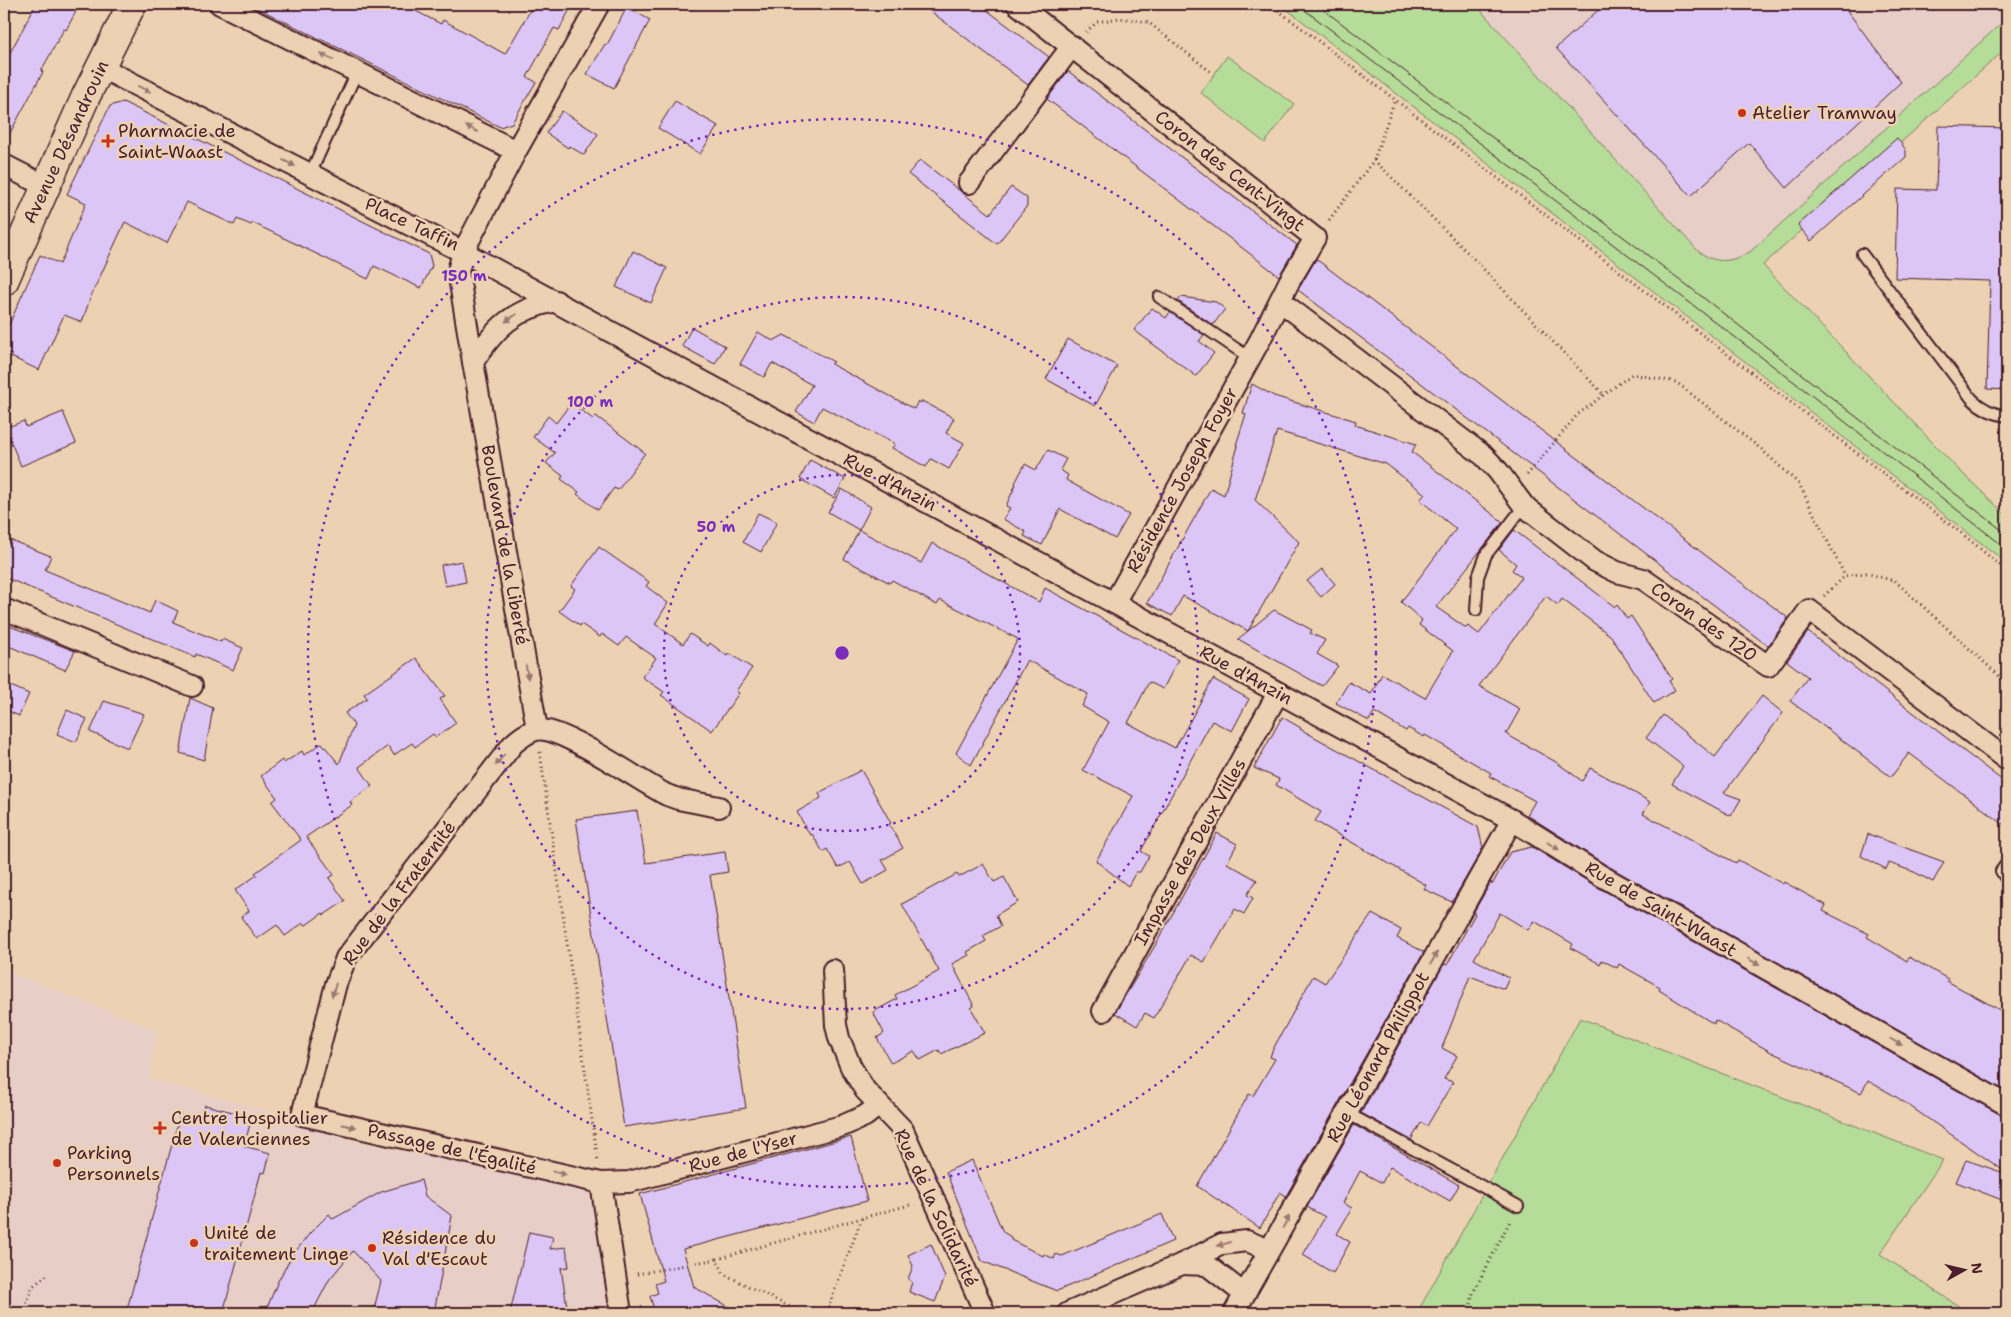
<svg xmlns="http://www.w3.org/2000/svg" width="2011" height="1317" viewBox="0 0 2011 1317" font-family="'Shantell Sans',sans-serif">
<rect width="100%" height="100%" fill="#ecd2b3"/>
<filter id="ink" filterUnits="userSpaceOnUse"><feTurbulence type="fractalNoise" baseFrequency=".02" numOctaves="2"/><feDisplacementMap in="SourceGraphic" scale="10" xChannelSelector="R" yChannelSelector="G"/><feConvolveMatrix kernelMatrix="1 2 1 2 8 2 1 2 1" color-interpolation-filters="sRGB"/></filter>
<g filter="url(#ink)">
<g fill="#e7cec7">
<path d="M 1340,4 L 2007,4 L 2007,48 L 1722,302 Z"/>
<path d="M 4,970 L 157,1030 L 149,1079 L 279,1114 L 354,1142 L 594,1186 L 616,1313 L 4,1313 Z"/>
</g>
<g fill="#b5dc98" stroke="#807e62">
<path d="M 1280,4 L 1475,4 L 1696,249 C 1714,265 1731,263 1751,251 L 2007,18 L 2007,48 L 1763,265 L 1955,466 L 2007,516 L 2007,563 Z"/>
<path d="M 1227,56 L 1294,104 L 1265,143 L 1201,93 Z"/>
<path d="M 1580,1018 L 1943,1160 L 1880,1254 L 1969,1313 L 1417,1313 Z"/>
</g>
<g fill="#dcc6f6" stroke="#4a1f2b">
<path d="M 36,4 L 80,4 L 66,30 L 64,29 L 41,71 L 43,72 L 4,144 L 4,64 Z"/>
<path d="M 249,4 L 402,4 L 441,24 L 443,20 L 505,54 L 534,4 L 557,4 L 569,11 L 559,30 L 554,28 L 527,77 L 536,82 L 512,123 L 500,127 Z"/>
<path d="M 921,4 L 979,4 L 1049,57 L 1028,85 Z"/>
<path d="M 1605,4 L 1842,4 L 1901,82 L 1787,188 L 1749,143 L 1691,196 L 1556,48 Z"/>
<path d="M 627,7 L 650,20 L 614,88 L 587,74 L 605,44 L 607,45 Z"/>
<path d="M 1068,71 L 1297,245 L 1279,276 L 1047,99 Z"/>
<path d="M 675,101 L 718,126 L 700,154 L 658,128 Z"/>
<path d="M 123,102 L 429,254 L 432,266 L 421,288 L 374,266 L 368,279 L 253,223 L 251,225 L 237,219 L 234,225 L 187,202 L 167,243 L 125,222 L 91,296 L 82,322 L 64,315 L 39,370 L 11,357 L 12,355 L 4,351 L 4,336 L 40,255 L 60,264 L 86,203 L 67,194 L 110,106 Z"/>
<path d="M 562,111 L 598,134 L 584,155 L 569,146 L 568,148 L 546,133 Z"/>
<path d="M 1938,126 L 2007,128 L 2007,390 L 1987,389 L 1990,281 L 1895,278 L 1897,189 L 1936,190 Z"/>
<path d="M 1897,138 L 1906,150 L 1906,157 L 1811,241 L 1798,225 Z"/>
<path d="M 920,160 L 990,214 L 1011,187 L 1027,198 L 1027,206 L 997,244 L 908,174 Z"/>
<path d="M 633,251 L 667,268 L 651,303 L 616,287 Z"/>
<path d="M 1316,259 L 1788,618 L 1768,646 L 1298,290 Z"/>
<path d="M 1181,297 L 1216,302 L 1225,309 L 1213,325 L 1178,301 Z"/>
<path d="M 1152,308 L 1166,318 L 1170,312 L 1204,335 L 1199,341 L 1214,353 L 1196,376 L 1134,330 Z"/>
<path d="M 692,327 L 725,346 L 715,364 L 682,346 Z"/>
<path d="M 758,332 L 773,341 L 784,335 L 834,362 L 831,364 L 914,409 L 918,401 L 921,403 L 922,401 L 954,418 L 946,433 L 964,443 L 949,469 L 931,459 L 926,467 L 892,448 L 895,444 L 822,407 L 814,422 L 796,412 L 812,385 L 772,363 L 764,377 L 740,364 Z"/>
<path d="M 1068,339 L 1117,366 L 1095,406 L 1046,379 Z"/>
<path d="M 1252,384 L 1274,396 L 1356,421 L 1355,425 L 1416,444 L 1412,452 L 1503,522 L 1436,607 L 1466,628 L 1468,626 L 1479,634 L 1522,577 L 1512,570 L 1516,564 L 1499,550 L 1514,530 L 1615,607 L 1617,605 L 1627,619 L 1631,616 L 1672,679 L 1669,681 L 1675,690 L 1654,703 L 1611,636 L 1562,599 L 1558,605 L 1546,596 L 1479,686 L 1520,709 L 1506,734 L 1556,762 L 1582,781 L 1590,768 L 1621,785 L 1650,802 L 1643,814 L 1736,863 L 1738,860 L 1783,884 L 1784,882 L 1826,905 L 1823,911 L 1869,934 L 1867,937 L 1907,961 L 1909,957 L 1948,979 L 1947,981 L 2007,1014 L 2007,1092 L 1606,865 L 1527,815 L 1535,801 L 1489,776 L 1491,773 L 1425,735 L 1424,737 L 1408,728 L 1406,731 L 1374,712 L 1369,721 L 1336,703 L 1349,682 L 1371,694 L 1382,674 L 1425,698 L 1453,651 L 1419,625 L 1422,620 L 1401,602 L 1456,529 L 1420,500 L 1425,494 L 1386,464 L 1277,431 L 1255,500 L 1299,542 L 1248,631 L 1274,610 L 1312,630 L 1310,633 L 1325,640 L 1317,654 L 1338,666 L 1322,686 L 1238,639 L 1248,631 L 1183,596 L 1172,616 L 1147,603 L 1211,488 L 1224,495 L 1238,446 L 1236,445 L 1246,414 L 1243,413 Z"/>
<path d="M 571,403 L 593,419 L 596,416 L 645,453 L 618,490 L 614,488 L 598,510 L 577,494 L 579,492 L 561,479 L 563,476 L 546,463 L 555,453 L 533,437 L 548,416 L 556,423 Z"/>
<path d="M 63,412 L 76,443 L 21,466 L 5,428 L 24,421 L 26,427 Z"/>
<path d="M 1048,450 L 1066,459 L 1060,470 L 1068,475 L 1066,480 L 1129,515 L 1115,539 L 1060,509 L 1042,545 L 1024,536 L 1026,532 L 1003,519 L 1010,508 L 1006,506 L 1016,484 L 1015,483 L 1025,464 L 1036,470 Z"/>
<path d="M 810,460 L 845,479 L 834,498 L 800,479 Z"/>
<path d="M 842,489 L 871,507 L 859,530 L 921,563 L 932,543 L 1039,602 L 1045,588 L 1178,660 L 1163,689 L 1149,682 L 1128,723 L 1175,748 L 1213,679 L 1249,699 L 1232,731 L 1212,721 L 1141,851 L 1149,856 L 1140,872 L 1136,872 L 1128,886 L 1096,861 L 1133,796 L 1083,770 L 1109,722 L 1082,706 L 1088,694 L 1027,660 L 971,765 L 956,753 L 1018,639 L 940,600 L 937,605 L 892,580 L 890,583 L 844,559 L 859,530 L 828,512 Z"/>
<path d="M 758,513 L 777,522 L 761,552 L 743,542 Z"/>
<path d="M 10,540 L 51,556 L 45,570 L 150,613 L 155,600 L 178,611 L 173,622 L 221,642 L 222,639 L 243,648 L 233,670 L 196,654 L 195,657 L 4,577 L 4,554 Z"/>
<path d="M 599,547 L 649,582 L 646,586 L 668,603 L 655,624 L 683,644 L 690,634 L 708,646 L 710,643 L 727,656 L 729,653 L 752,668 L 736,691 L 739,693 L 712,731 L 661,695 L 664,692 L 642,677 L 656,658 L 626,637 L 619,646 L 602,634 L 600,637 L 581,624 L 580,626 L 559,611 L 575,589 L 571,586 Z"/>
<path d="M 462,561 L 466,582 L 445,586 L 441,565 Z"/>
<path d="M 1322,569 L 1335,584 L 1321,597 L 1307,581 Z"/>
<path d="M 4,624 L 75,651 L 65,670 L 4,644 Z"/>
<path d="M 1808,632 L 2007,784 L 2007,827 L 1909,753 L 1891,777 L 1790,701 L 1808,677 L 1787,661 Z"/>
<path d="M 416,658 L 445,696 L 440,699 L 456,723 L 436,737 L 433,734 L 415,747 L 412,743 L 394,755 L 388,746 L 359,767 L 372,786 L 350,802 L 352,805 L 306,837 L 334,875 L 329,878 L 345,901 L 324,915 L 323,913 L 306,925 L 303,923 L 285,936 L 277,925 L 257,939 L 241,917 L 249,911 L 235,890 L 257,875 L 255,873 L 301,840 L 272,802 L 277,798 L 261,776 L 282,760 L 284,763 L 302,751 L 304,755 L 322,743 L 339,764 L 354,725 L 345,713 L 367,698 L 364,694 Z"/>
<path d="M 4,683 L 29,694 L 19,716 L 4,709 Z"/>
<path d="M 1762,696 L 1783,713 L 1724,793 L 1741,799 L 1731,816 L 1672,784 L 1683,766 L 1646,738 L 1663,715 L 1715,757 Z"/>
<path d="M 190,698 L 213,708 L 204,760 L 180,753 Z"/>
<path d="M 104,701 L 144,714 L 128,748 L 90,732 Z"/>
<path d="M 67,710 L 87,719 L 76,742 L 57,734 Z"/>
<path d="M 1282,717 L 1301,728 L 1300,729 L 1478,827 L 1483,848 L 1452,902 L 1424,889 L 1426,885 L 1315,821 L 1321,812 L 1276,785 L 1279,779 L 1254,768 Z"/>
<path d="M 861,770 L 891,823 L 889,824 L 903,848 L 882,860 L 888,870 L 863,884 L 850,862 L 838,868 L 827,849 L 823,852 L 812,834 L 810,835 L 797,812 L 821,798 L 819,793 Z"/>
<path d="M 637,811 L 646,863 L 725,852 L 728,872 L 710,875 L 746,1108 L 624,1127 L 576,819 Z"/>
<path d="M 1217,833 L 1237,844 L 1227,863 L 1257,880 L 1247,895 L 1253,898 L 1244,914 L 1235,909 L 1204,962 L 1191,955 L 1154,1018 L 1145,1013 L 1137,1026 L 1115,1013 L 1156,944 Z"/>
<path d="M 1868,834 L 1944,862 L 1933,882 L 1914,872 L 1889,863 L 1886,869 L 1861,856 Z"/>
<path d="M 1532,847 L 1594,885 L 2001,1115 L 2007,1117 L 2007,1173 L 1895,1096 L 1868,1081 L 1861,1093 L 1771,1052 L 1715,1020 L 1714,1024 L 1659,990 L 1660,987 L 1619,964 L 1617,968 L 1602,960 L 1600,964 L 1571,948 L 1573,944 L 1534,921 L 1528,930 L 1500,913 L 1474,959 L 1509,978 L 1504,989 L 1470,976 L 1442,1048 L 1457,1056 L 1444,1079 L 1453,1082 L 1427,1126 L 1421,1123 L 1411,1140 L 1361,1113 L 1444,964 L 1447,965 L 1475,914 L 1473,913 L 1491,882 L 1492,885 L 1510,852 Z"/>
<path d="M 983,864 L 994,882 L 1004,877 L 1018,902 L 996,915 L 1001,926 L 983,936 L 986,941 L 967,952 L 969,955 L 952,964 L 974,1006 L 971,1008 L 985,1033 L 941,1054 L 939,1050 L 920,1060 L 914,1051 L 891,1063 L 877,1038 L 884,1033 L 873,1012 L 897,999 L 895,995 L 939,971 L 902,904 L 957,874 L 959,877 Z"/>
<path d="M 1372,914 L 1401,930 L 1397,938 L 1424,952 L 1286,1196 L 1280,1192 L 1260,1228 L 1197,1186 L 1249,1094 L 1253,1096 L 1275,1059 L 1270,1057 L 1272,1051 L 1313,976 L 1325,983 Z"/>
<path d="M 205,1105 L 252,1117 L 244,1146 L 270,1153 L 265,1173 L 261,1172 L 223,1313 L 126,1313 L 180,1115 L 201,1120 Z"/>
<path d="M 1354,1125 L 1459,1185 L 1450,1201 L 1390,1167 L 1382,1183 L 1360,1171 L 1343,1203 L 1352,1208 L 1337,1234 L 1350,1242 L 1333,1273 L 1303,1255 L 1325,1217 L 1307,1207 Z"/>
<path d="M 851,1137 L 867,1201 L 683,1249 L 694,1287 L 740,1313 L 655,1313 L 650,1296 L 658,1293 L 655,1284 L 664,1281 L 640,1194 Z"/>
<path d="M 972,1160 L 1003,1232 L 1011,1237 L 1011,1240 L 1043,1256 L 1044,1254 L 1054,1259 L 1056,1254 L 1062,1256 L 1162,1214 L 1173,1241 L 1057,1291 L 982,1261 L 946,1172 Z"/>
<path d="M 1966,1160 L 2007,1174 L 2007,1202 L 1956,1182 Z"/>
<path d="M 421,1180 L 425,1196 L 452,1216 L 434,1313 L 373,1313 L 381,1281 L 353,1251 L 329,1280 L 312,1313 L 291,1313 L 267,1308 L 278,1281 L 292,1256 L 310,1233 L 329,1214 L 333,1219 L 381,1192 Z"/>
<path d="M 529,1232 L 553,1237 L 550,1249 L 566,1247 L 569,1267 L 561,1268 L 568,1313 L 510,1313 Z"/>
<path d="M 931,1244 L 945,1277 L 935,1302 L 909,1292 L 912,1282 L 908,1279 L 913,1266 L 908,1255 Z"/>
</g>
<g fill="none" stroke-linecap="round" stroke-linejoin="round">
<defs>
<g id="service">
<path d="M 310,174 L 357,72"/>
<path d="M 1862,254 L 1972,399 C 1982,409 1993,414 2007,416"/>
<path d="M 1159,297 L 1250,358"/>
<path d="M 1476,610 L 1478,577 L 1486,555 L 1524,506"/>
<path d="M 2007,863 L 2001,871 L 2007,881"/>
<path d="M 1347,1113 L 1518,1206"/>
</g>
<g id="minor">
<path d="M 220,4 L 516,151"/>
<path d="M 1017,4 L 1315,238 L 1289,282 L 1260,340 L 1114,603"/>
<path d="M 100,67 L 463,252 L 1114,603 L 1512,820 L 1600,875 L 2007,1105"/>
<path d="M 4,165 L 45,186"/>
<path d="M 969,183 L 1072,46"/>
<path d="M 1280,301 L 1484,456 L 1498,471 L 1524,506 L 1595,561 L 1617,572 L 1643,579 L 1768,666 L 1809,610 L 2007,760"/>
<path d="M 473,362 L 458,271 L 463,252 L 516,151 L 599,4"/>
<path d="M 4,609 L 192,686"/>
<path d="M 537,729 L 473,362 C 496,327 514,309 556,301"/>
<path d="M 719,807 L 678,799 L 667,795 C 641,782 559,724 536,730 C 527,732 520,738 513,744 L 346,958 L 336,984 L 302,1115 L 601,1183 L 629,1182 L 842,1126 L 865,1116 L 879,1105"/>
<path d="M 833,970 L 836,1025 L 839,1038 L 851,1067 L 865,1090 L 903,1130 L 985,1313"/>
<path d="M 1103,1011 L 1278,693"/>
<path d="M 601,1183 L 621,1313"/>
<path d="M 1182,1264 L 1207,1265 L 1244,1294"/>
<path d="M 1068,1313 L 1182,1264 L 1222,1244 L 1247,1241 L 1269,1250"/>
<path d="M 1234,1313 L 1512,820"/>
</g>
<path id="secondary" d="M 4,281 L 86,96 L 132,4"/>
</defs>
<use href="#service" stroke="#4a1f2b" stroke-width="14"/>
<use href="#minor" stroke="#4a1f2b" stroke-width="24"/>
<use href="#secondary" stroke="#4a1f2b" stroke-width="31"/>
<g stroke="#4a1f2b" stroke-width="3" stroke-dasharray="1 4" stroke-linecap="butt">
<path d="M 1270,4 L 1960,532 L 2007,571"/>
<path d="M 1086,32 L 1097,22 L 1119,18 L 1148,22 L 1211,72"/>
<path d="M 1374,160 L 1395,99"/>
<path d="M 1329,220 L 1374,160 L 1471,256 L 1604,395"/>
<path d="M 1527,475 L 1578,414 L 1632,374 L 1676,382 L 1761,449 L 1799,484 L 1845,576"/>
<path d="M 1824,596 L 1845,576 L 1866,573 L 1895,581 L 2007,683"/>
<path d="M 540,752 L 598,1162"/>
<path d="M 717,1259 L 862,1218"/>
<path d="M 637,1274 L 717,1259 L 724,1274 L 802,1313"/>
<path d="M 23,1313 L 33,1286 L 47,1275"/>
<path d="M 826,1313 L 862,1218 L 913,1204"/>
<path d="M 1473,1313 L 1470,1309 L 1473,1293 L 1511,1219"/>
</g>
<use href="#service" stroke="#ecd2b3" stroke-width="10"/>
<use href="#minor" stroke="#ecd2b3" stroke-width="20"/>
<use href="#secondary" stroke="#ecd2b3" stroke-width="28"/>
<g stroke="#4a1f2b" stroke-width="1">
<path d="M 1297,4 L 1802,388 L 2007,549"/>
<path d="M 1316,4 L 1683,282 L 2007,534"/>
</g>
</g>
<defs><path id="oneway-solid" d="M-6-.8H1V-3.2L6.5 0L1 3.2V.8H-6Z" transform="scale(1.25)"/></defs>
<g fill="#9b786f">
<use href="#oneway-solid" transform="translate(327 57) rotate(-154)"/>
<use href="#oneway-solid" transform="translate(144 89) rotate(27)"/>
<use href="#oneway-solid" transform="translate(472 129) rotate(-154)"/>
<use href="#oneway-solid" transform="translate(289 163) rotate(27)"/>
<use href="#oneway-solid" transform="translate(511 318) rotate(146)"/>
<use href="#oneway-solid" transform="translate(527 672) rotate(80)"/>
<use href="#oneway-solid" transform="translate(500 760) rotate(128)"/>
<use href="#oneway-solid" transform="translate(1553 846) rotate(32)"/>
<use href="#oneway-solid" transform="translate(1434 958) rotate(-61)"/>
<use href="#oneway-solid" transform="translate(1754 962) rotate(29)"/>
<use href="#oneway-solid" transform="translate(334 990) rotate(106)"/>
<use href="#oneway-solid" transform="translate(1896 1042) rotate(30)"/>
<use href="#oneway-solid" transform="translate(349 1126) rotate(13)"/>
<use href="#oneway-solid" transform="translate(559 1173) rotate(13)"/>
<use href="#oneway-solid" transform="translate(1286 1222) rotate(-61)"/>
<use href="#oneway-solid" transform="translate(1224 1244) rotate(164)"/>
</g>
</g>
<g fill="none" stroke="#7b2cbf" stroke-width="2.5" stroke-dasharray="2.5 5">
<circle cx="842" cy="653" r="178"/>
<circle cx="842" cy="653" r="356"/>
<circle cx="842" cy="653" r="534"/>
</g>
<g fill="#c8321e" stroke="#ecd2b3" stroke-width="2">
<circle cx="1742" cy="113" r="5"/>
<path d="M105.5 133.5h5v5h5v5h-5v5h-5v-5h-5v-5h5z"/>
<path d="M157.5 1120.5h5v5h5v5h-5v5h-5v-5h-5v-5h5z"/>
<circle cx="57" cy="1163" r="5"/>
<circle cx="194" cy="1243" r="5"/>
<circle cx="372" cy="1248" r="5"/>
</g>
<g text-anchor="middle" stroke-width="5" stroke-linejoin="round" paint-order="stroke">
<g font-size="18" fill="#4a1f2b" stroke="#ecd2b3" text-anchor="start">
<text x="1752" y="119">Atelier Tramway</text>
<text x="118" y="137">Pharmacie de<tspan x="118" dy="21">Saint-Waast</tspan></text>
<text x="171" y="1124">Centre Hospitalier<tspan x="171" dy="21">de Valenciennes</tspan></text>
<text x="67" y="1159">Parking<tspan x="67" dy="21">Personnels</tspan></text>
<text x="204" y="1239">Unité de<tspan x="204" dy="21">traitement Linge</tspan></text>
<text x="382" y="1244">Résidence du<tspan x="382" dy="21">Val d'Escaut</tspan></text>
</g>
<g font-size="18" fill="#4a1f2b" stroke="#ecd2b3">
<text transform="translate(66 142) rotate(-65)" y="6">Avenue Désandrouin</text>
<text transform="translate(1230 171) rotate(38)" y="6">Coron des Cent-Vingt</text>
<text transform="translate(412 224) rotate(25)" y="6">Place Taffin</text>
<text transform="translate(1182 480) rotate(-61)" y="6">Résidence Joseph Foyer</text>
<text transform="translate(890 482) rotate(28)" y="6">Rue d'Anzin</text>
<text transform="translate(505 545) rotate(80)" y="6">Boulevard de la Liberté</text>
<text transform="translate(1704 622) rotate(35)" y="6">Coron des 120</text>
<text transform="translate(1246 675) rotate(29)" y="6">Rue d'Anzin</text>
<text transform="translate(1190 852) rotate(-61)" y="6">Impasse des Deux Villes</text>
<text transform="translate(399 893) rotate(-53)" y="6">Rue de la Fraternité</text>
<text transform="translate(1661 909) rotate(30)" y="6">Rue de Saint-Waast</text>
<text transform="translate(1378 1057) rotate(-61)" y="6">Rue Léonard Philippot</text>
<text transform="translate(452 1149) rotate(13)" y="6">Passage de l'Égalité</text>
<text transform="translate(743 1152) rotate(-15)" y="6">Rue de l'Yser</text>
<text transform="translate(936 1208) rotate(65)" y="6">Rue de la Solidarité</text>
</g>
</g>
<circle cx="842" cy="653" r="8" fill="#7b2cbf" stroke="#ecd2b3" stroke-width="2.5"/>
<g font-size="15" text-anchor="middle" font-weight="bold" fill="#7b2cbf" stroke="#ecd2b3" stroke-width="5" stroke-linejoin="round" paint-order="stroke">
<text x="464" y="281">150 m</text>
<text x="590" y="407">100 m</text>
<text x="716" y="532">50 m</text>
</g>
<rect width="2011" height="1317" fill="none" stroke="#ecd2b3" stroke-width="20"/>
<rect x="10" y="10" width="1991" height="1297" fill="none" stroke="#4a1f2b" stroke-width="2" filter="url(#ink)"/>
<g transform="translate(1964 1270) rotate(82)" stroke="#ecd2b3" stroke-width="4" paint-order="stroke">
<path d="M0-4L9 19L0 12L-9 19Z" fill="#4a1f2b"/>
<text y="-8" font-size="14" font-weight="bold" text-anchor="middle" fill="#4a1f2b">N</text>
</g>
</svg>
